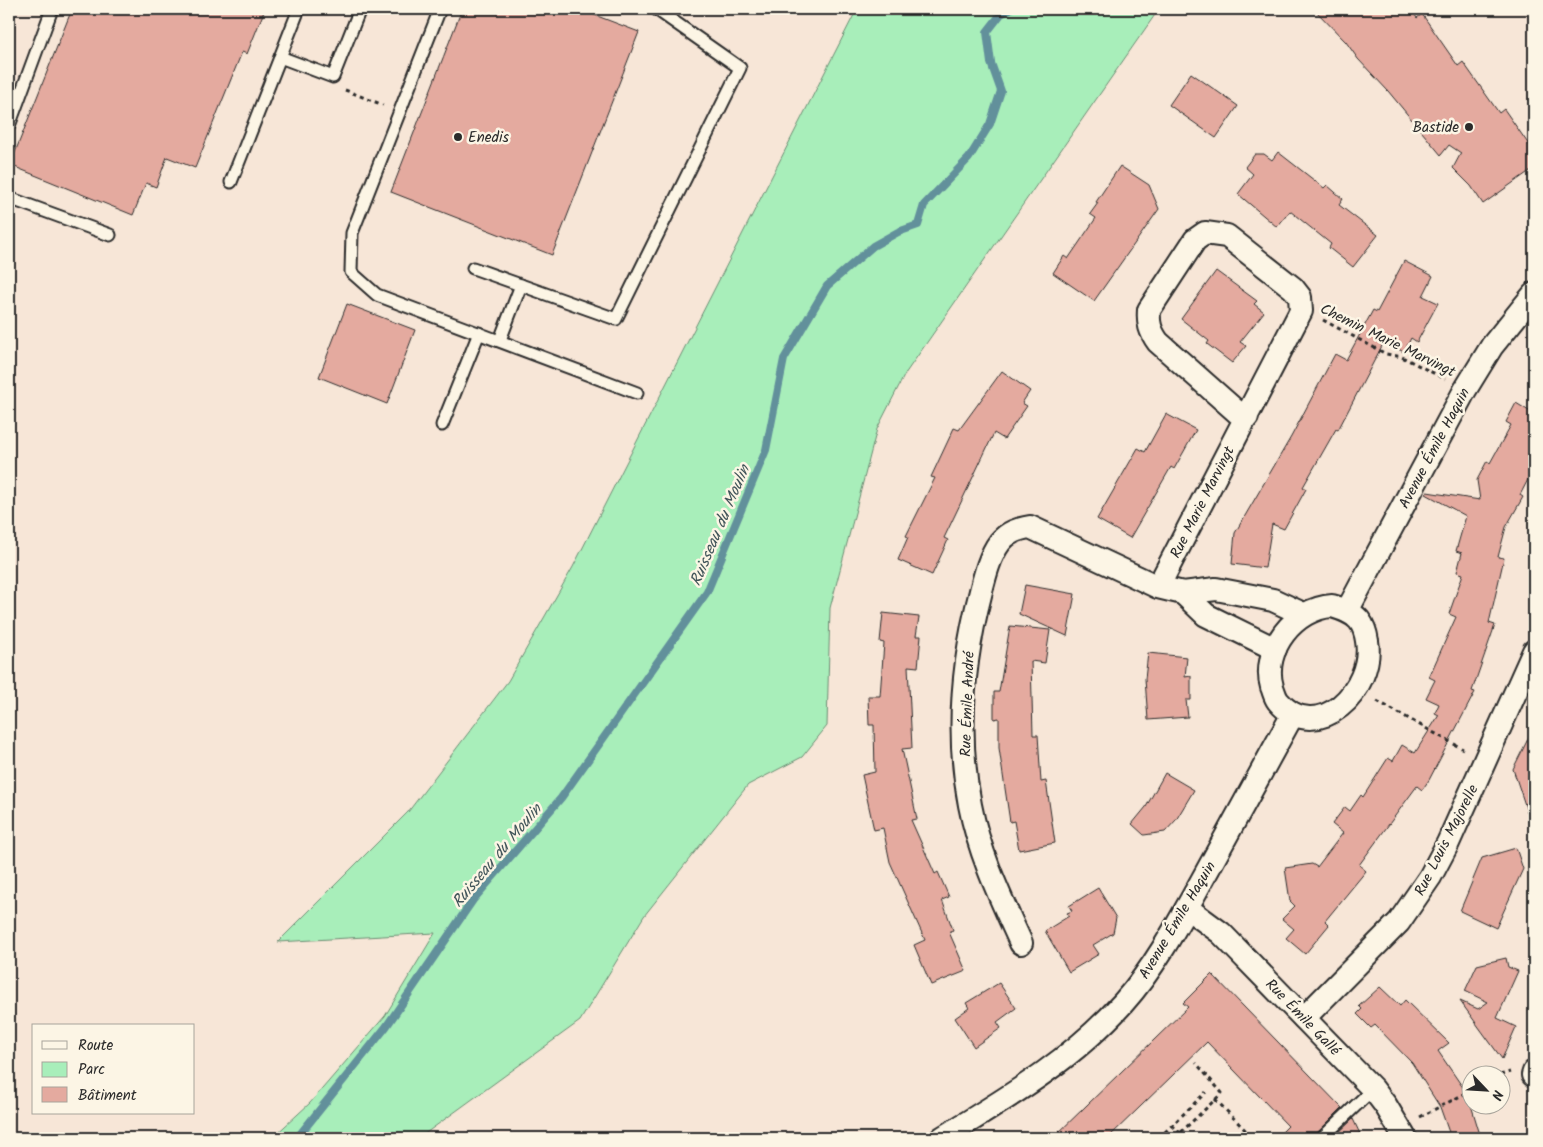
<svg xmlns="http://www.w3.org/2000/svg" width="1543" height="1147" viewBox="0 0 1543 1147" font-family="Kalam,sans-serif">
<rect width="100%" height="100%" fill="#f7e6d7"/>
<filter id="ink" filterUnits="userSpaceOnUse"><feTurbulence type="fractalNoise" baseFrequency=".02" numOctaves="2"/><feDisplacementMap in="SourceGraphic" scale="10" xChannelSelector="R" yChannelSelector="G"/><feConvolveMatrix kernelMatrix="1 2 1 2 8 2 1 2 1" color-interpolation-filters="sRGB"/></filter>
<g filter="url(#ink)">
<path fill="#a8eeba" stroke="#6a8c72" d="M 857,9 L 1159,9 L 905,374 L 877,429 L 830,608 L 827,726 L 802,757 L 748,785 L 644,916 L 580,1021 L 419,1138 L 272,1138 L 310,1103 L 385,1016 L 435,933 L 278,942 L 408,812 L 508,681 L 573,567 Z"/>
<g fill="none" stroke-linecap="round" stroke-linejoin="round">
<path stroke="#62909b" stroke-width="8" d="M 297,1138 L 386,1027 L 473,900 L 561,798 L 707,592 L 766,450 L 784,359 L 827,286 L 873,246 L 898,232 L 918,225 L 924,205 L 969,158 L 990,124 L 1001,91 L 991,63 L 987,32 L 1001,14 L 1010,9"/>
</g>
<g fill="#e4aa9f" stroke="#2b2b2b">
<path d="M 72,9 L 265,9 L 247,54 L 242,52 L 195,168 L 167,157 L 156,187 L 146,183 L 133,215 L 10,165 Z"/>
<path d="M 462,9 L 579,9 L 639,32 L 552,255 L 391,192 Z"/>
<path d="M 1314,9 L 1411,9 L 1417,18 L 1422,14 L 1458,66 L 1463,62 L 1499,113 L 1504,109 L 1534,152 L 1534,168 L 1483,204 L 1471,186 L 1453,168 L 1461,153 L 1449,145 L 1441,155 L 1388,91 L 1358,59 L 1346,42 Z"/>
<path d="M 1191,73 L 1238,106 L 1216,138 L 1169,105 Z"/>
<path d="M 1278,152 L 1324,188 L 1327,185 L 1343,199 L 1339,205 L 1378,235 L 1353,267 L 1329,248 L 1331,244 L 1290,211 L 1277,227 L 1238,194 L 1253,174 L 1245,167 L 1255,154 L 1264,154 L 1272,160 Z"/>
<path d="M 1120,166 L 1149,185 L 1159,209 L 1094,301 L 1053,273 L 1064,256 L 1068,259 L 1096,218 L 1090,214 L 1098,203 L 1096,202 Z"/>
<path d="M 1404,261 L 1433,276 L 1423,296 L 1438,303 L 1417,342 L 1411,338 L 1404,352 L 1384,342 L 1338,430 L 1336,429 L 1303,487 L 1306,489 L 1284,529 L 1272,524 L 1265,568 L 1232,564 L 1235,533 L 1291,437 L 1335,354 L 1346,360 L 1373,310 L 1377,312 Z"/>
<path d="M 1216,271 L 1257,301 L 1254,304 L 1264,312 L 1240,342 L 1246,346 L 1232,363 L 1207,344 L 1209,341 L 1181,319 Z"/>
<path d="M 347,304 L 415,330 L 387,404 L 319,377 Z"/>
<path d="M 1002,371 L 1030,391 L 1022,403 L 1027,406 L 1004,439 L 994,433 L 944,538 L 948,540 L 932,575 L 898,560 L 908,537 L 906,536 L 935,478 L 931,477 L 954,428 L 959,430 Z"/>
<path d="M 1516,403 L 1534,414 L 1534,468 L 1520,495 L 1523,497 L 1506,527 L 1498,557 L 1504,558 L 1489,623 L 1495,625 L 1472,691 L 1475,692 L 1429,780 L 1422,790 L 1417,786 L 1359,865 L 1366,871 L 1325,921 L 1329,925 L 1305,954 L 1286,938 L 1294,929 L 1282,919 L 1295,906 L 1290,901 L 1285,868 L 1312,864 L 1317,867 L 1343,833 L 1332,824 L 1345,807 L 1350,811 L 1361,795 L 1363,797 L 1388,758 L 1393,761 L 1402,745 L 1415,753 L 1439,715 L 1435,713 L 1439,704 L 1426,698 L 1435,680 L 1429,677 L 1456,617 L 1449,614 L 1463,574 L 1457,572 L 1462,553 L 1456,551 L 1466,516 L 1426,494 L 1427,492 L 1480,500 L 1477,480 L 1487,461 L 1490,463 L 1511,425 L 1506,422 Z"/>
<path d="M 1166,414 L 1196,430 L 1174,469 L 1171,467 L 1130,538 L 1097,519 L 1138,448 L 1145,452 Z"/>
<path d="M 1025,585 L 1075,594 L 1067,636 L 1019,614 Z"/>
<path d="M 883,613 L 919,617 L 916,636 L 921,636 L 918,667 L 908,666 L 912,748 L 902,749 L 917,819 L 911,820 L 935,874 L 938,872 L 949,897 L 942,900 L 953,930 L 949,932 L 966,971 L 931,985 L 914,945 L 925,940 L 890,862 L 883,828 L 874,830 L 862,775 L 875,772 L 874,725 L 869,725 L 868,696 L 880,696 L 884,643 L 880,642 Z"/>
<path d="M 1010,626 L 1050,630 L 1045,663 L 1031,661 L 1033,735 L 1038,735 L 1041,782 L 1046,781 L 1055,843 L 1019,850 L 1014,821 L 1010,822 L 999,748 L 999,718 L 994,719 L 994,692 L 999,692 Z"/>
<path d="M 1148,653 L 1187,657 L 1185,677 L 1191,676 L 1191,700 L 1186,700 L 1188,717 L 1148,720 L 1145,679 Z"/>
<path d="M 1534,727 L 1534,820 L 1530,820 L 1513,769 Z"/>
<path d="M 1165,773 L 1194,790 L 1176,820 L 1165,832 L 1144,835 L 1132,824 L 1146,807 Z"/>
<path d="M 1516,848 L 1523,869 L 1496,928 L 1460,911 L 1482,858 Z"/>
<path d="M 1098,888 L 1116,918 L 1113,933 L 1093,945 L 1099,954 L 1069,972 L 1045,931 L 1069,916 L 1067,913 L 1072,911 L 1069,906 Z"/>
<path d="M 1506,958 L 1508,967 L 1518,971 L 1497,1018 L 1516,1027 L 1502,1059 L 1460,1001 L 1478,1009 L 1488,1002 L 1465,991 L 1477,965 Z"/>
<path d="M 1212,974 L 1342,1108 L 1317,1133 L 1315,1138 L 1276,1138 L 1288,1126 L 1207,1042 L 1108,1138 L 1053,1138 L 1188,1007 L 1183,1003 Z"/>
<path d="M 999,983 L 1016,1008 L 997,1022 L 1001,1028 L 974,1047 L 955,1018 L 969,1008 L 966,1003 Z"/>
<path d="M 1380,987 L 1400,1006 L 1405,1000 L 1449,1043 L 1438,1051 L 1468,1095 L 1481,1138 L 1451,1138 L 1440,1107 L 1412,1063 L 1375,1025 L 1371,1028 L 1357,1014 L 1362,1009 L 1359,1006 Z"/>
<path d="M 1353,1119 L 1362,1138 L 1333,1138 Z"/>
</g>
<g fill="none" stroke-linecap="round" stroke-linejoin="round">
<defs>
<g id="lane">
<path d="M 440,9 L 352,233 L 351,272 L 377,295 L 637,393"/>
<path d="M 280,57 L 333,77 L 360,9"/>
<path d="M 9,126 L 52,9"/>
<path d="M 231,182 L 299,9"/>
<path d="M 9,198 L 110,235"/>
<path d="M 473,268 L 616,319 L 740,68 L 656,9"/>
<path d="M 500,340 L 521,285"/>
<path d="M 442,425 L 479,333"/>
<path d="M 1322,1138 L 1373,1089"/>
</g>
<g id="street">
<path d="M 1158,587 L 1301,311 L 1300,297 L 1293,288 L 1227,236 L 1205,233 L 1195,240 L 1149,310 C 1148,323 1150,331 1158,342 L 1237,412 L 1247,417"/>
<path d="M 1183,593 L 1206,615 L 1275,649"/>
<path d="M 1332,606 C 1342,609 1352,612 1359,620 C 1363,625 1366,634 1367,641 C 1375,688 1317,748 1278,701 C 1275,697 1274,692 1272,687 C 1261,650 1295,608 1332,606 Z"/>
<path d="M 1347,611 L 1465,390 L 1492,346 L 1534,294"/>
<path d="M 1187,908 L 1221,933 L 1373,1089 L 1386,1106 L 1405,1138"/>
<path d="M 1021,943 C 1001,899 979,853 970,805 C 956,734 963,660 981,591 C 985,575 990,555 1000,542 C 1008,532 1018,529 1030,527 L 1158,587 L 1183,593 L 1216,589 L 1273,600 L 1303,614"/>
<path d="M 1304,1018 L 1399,922 L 1430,877 L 1448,843 L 1534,651"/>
<path d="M 1533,1075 L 1534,1072"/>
<path d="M 942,1138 C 1007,1098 1071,1061 1123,1003 C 1157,965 1181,918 1206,873 C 1235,820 1264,767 1293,714"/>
</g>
</defs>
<use href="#lane" stroke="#2b2b2b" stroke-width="15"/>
<use href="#street" stroke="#2b2b2b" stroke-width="26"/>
<g stroke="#2b2b2b" stroke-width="3" stroke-dasharray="4 4" stroke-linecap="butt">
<path d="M 345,90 L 383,105"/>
<path d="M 1323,320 L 1386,354 L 1402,357 L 1445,379"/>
<path d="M 1377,701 L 1463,749"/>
<path d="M 1500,1075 L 1510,1072"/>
<path d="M 1215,1099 L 1253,1138"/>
<path d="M 1420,1117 L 1470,1091"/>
<path d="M 1172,1125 L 1180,1133"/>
<path d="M 1159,1138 L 1206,1092"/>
<path d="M 1175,1138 L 1222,1093 L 1196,1063"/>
</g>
<use href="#lane" stroke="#fcf5e5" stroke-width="11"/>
<use href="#street" stroke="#fcf5e5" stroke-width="22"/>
</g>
</g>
<g fill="#2b2b2b" stroke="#fcf5e5" stroke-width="2">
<circle cx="1469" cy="127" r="5"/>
<circle cx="458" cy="137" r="5"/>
</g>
<g text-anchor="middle" stroke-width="5" stroke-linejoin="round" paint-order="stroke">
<g font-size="15" fill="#2b2b2b" stroke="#fcf5e5" text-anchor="end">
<text x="1459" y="132">Bastide</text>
<text x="468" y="142" text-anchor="start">Enedis</text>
</g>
<g font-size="15" fill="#2b2b2b" stroke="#fcf5e5">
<text transform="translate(1388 340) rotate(26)" y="5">Chemin Marie Marvingt</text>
<text transform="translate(1434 448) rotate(-62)" y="5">Avenue Émile Haquin</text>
<text transform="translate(1202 502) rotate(-63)" y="5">Rue Marie Marvingt</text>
<text transform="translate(967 704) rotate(-88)" y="5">Rue Émile André</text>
<text transform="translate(1446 840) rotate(-63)" y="5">Rue Louis Majorelle</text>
<text transform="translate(1177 920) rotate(-59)" y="5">Avenue Émile Haquin</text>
<text transform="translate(1303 1017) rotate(46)" y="5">Rue Émile Gallé</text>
</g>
<g font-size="16" font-style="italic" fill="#42555a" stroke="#fcf5e5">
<text transform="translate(719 525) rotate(-67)" y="6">Ruisseau du Moulin</text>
<text transform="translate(496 855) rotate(-50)" y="6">Ruisseau du Moulin</text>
</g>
</g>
<rect width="1543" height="1147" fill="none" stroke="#fcf5e5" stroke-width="30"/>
<rect x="15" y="15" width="1513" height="1117" fill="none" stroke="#2b2b2b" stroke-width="2" filter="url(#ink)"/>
<rect x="32" y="1024" width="162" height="90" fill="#fcf5e5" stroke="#a8a49b"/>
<rect x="42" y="1041" width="25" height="8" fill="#fcf5e5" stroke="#a8a49b"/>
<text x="78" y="1050" font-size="15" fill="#2b2b2b">Route</text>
<rect x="42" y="1062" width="25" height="15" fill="#a8eeba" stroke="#a8a49b"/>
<text x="78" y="1074" font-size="15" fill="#2b2b2b">Parc</text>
<rect x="42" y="1087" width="25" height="15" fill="#e4aa9f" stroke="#a8a49b"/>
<text x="78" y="1100" font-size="15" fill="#2b2b2b">Bâtiment</text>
<g transform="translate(1486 1090) rotate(115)"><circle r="24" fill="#fcf5e5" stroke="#a8a49b"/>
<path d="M0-4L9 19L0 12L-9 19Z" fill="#2b2b2b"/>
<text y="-8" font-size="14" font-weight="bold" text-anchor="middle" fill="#2b2b2b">N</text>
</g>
</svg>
